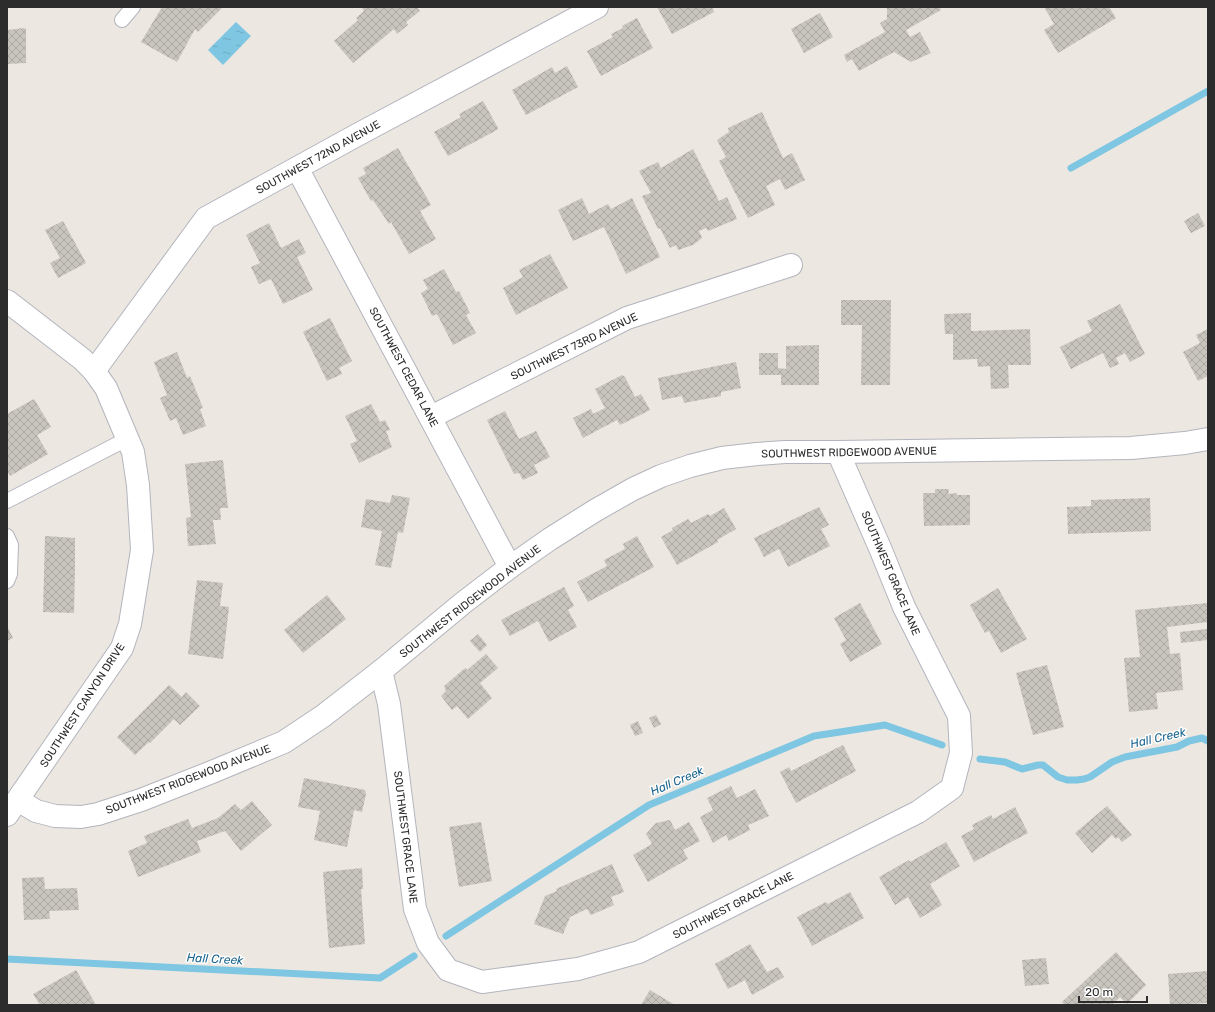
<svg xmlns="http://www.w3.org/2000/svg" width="1215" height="1012" viewBox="0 0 1215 1012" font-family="Rubik,sans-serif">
<defs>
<pattern id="water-ripples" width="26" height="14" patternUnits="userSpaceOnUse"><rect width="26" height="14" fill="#7ec6e2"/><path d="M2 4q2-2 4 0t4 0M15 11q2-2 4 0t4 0" fill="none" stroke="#6daac2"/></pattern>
<pattern id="building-cross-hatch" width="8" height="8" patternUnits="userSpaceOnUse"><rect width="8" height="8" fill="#c8c5be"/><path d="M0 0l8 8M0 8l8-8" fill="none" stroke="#aca9a3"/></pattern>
</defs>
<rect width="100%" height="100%" fill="#ece7e0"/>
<path fill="url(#water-ripples)" d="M 236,22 L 251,36 L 223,65 L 208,50 Z"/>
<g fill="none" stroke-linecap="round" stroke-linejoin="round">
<g stroke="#7ec6e2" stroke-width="7">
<path d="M 1071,168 L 1208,91"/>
<path d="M 980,759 L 1005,762 L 1022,769 L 1038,765 L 1043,765 L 1058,777 L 1067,780 L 1077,780 L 1084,779 L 1090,777 L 1112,762 L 1125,757 L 1177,747 L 1189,741 L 1202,738 L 1208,741"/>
<path d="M 446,936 L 649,805 L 814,736 L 885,725 L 942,745"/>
<path d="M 7,959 L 380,978 L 414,956"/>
</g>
</g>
<g fill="url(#building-cross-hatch)">
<path d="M 162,7 L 223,7 L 198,32 L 195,29 L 177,62 L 141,42 Z"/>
<path d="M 364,7 L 417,7 L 420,11 L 406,22 L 408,25 L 397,34 L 394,29 L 353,63 L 334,41 L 358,20 L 356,18 L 364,11 L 362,8 Z"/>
<path d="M 657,7 L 712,7 L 714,12 L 672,34 Z"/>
<path d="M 887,7 L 939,7 L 941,10 L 906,30 L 910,37 L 920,32 L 931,53 L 911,62 L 894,52 L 859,71 L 852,59 L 847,62 L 844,55 L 885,32 L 880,23 L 887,19 Z"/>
<path d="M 1044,7 L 1109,7 L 1116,18 L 1058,53 L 1044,30 L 1054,24 Z"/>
<path d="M 820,13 L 833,37 L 804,53 L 791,29 Z"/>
<path d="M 637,18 L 653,48 L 601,76 L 587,51 L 613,37 L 611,34 L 623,28 L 622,26 Z"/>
<path d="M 24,28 L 26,29 L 26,63 L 7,64 L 7,30 Z"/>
<path d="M 567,66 L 578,87 L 526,115 L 512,90 L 552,67 L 555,73 Z"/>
<path d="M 483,101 L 498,128 L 497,130 L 448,156 L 434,132 L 461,117 L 459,114 Z"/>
<path d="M 762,112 L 783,158 L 792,153 L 805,180 L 785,190 L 780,179 L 766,186 L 775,205 L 748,218 L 719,161 L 726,157 L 717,140 L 729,132 L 728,128 Z"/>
<path d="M 398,148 L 431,205 L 420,211 L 436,239 L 409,254 L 391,222 L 389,224 L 373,200 L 371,201 L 358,178 L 366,174 L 363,168 Z"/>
<path d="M 693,149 L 719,201 L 727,197 L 737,219 L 708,231 L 706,228 L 699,231 L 702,238 L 693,245 L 678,250 L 676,245 L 670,248 L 660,228 L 658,229 L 642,196 L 651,193 L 639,171 L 658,162 L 661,168 Z"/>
<path d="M 582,198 L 589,214 L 608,204 L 611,209 L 632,198 L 660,257 L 626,274 L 604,227 L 573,241 L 558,210 Z"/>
<path d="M 1198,213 L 1205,226 L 1191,233 L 1184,221 Z"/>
<path d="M 63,221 L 86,263 L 58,278 L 50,263 L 60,258 L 45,230 Z"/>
<path d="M 269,223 L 281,248 L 299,239 L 306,253 L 297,257 L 313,290 L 283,304 L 271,279 L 259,284 L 251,267 L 260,263 L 246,235 Z"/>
<path d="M 550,254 L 568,288 L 516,315 L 503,288 L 523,277 L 519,270 Z"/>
<path d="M 444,269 L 456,292 L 459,291 L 470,313 L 466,315 L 476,333 L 453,345 L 437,314 L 432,316 L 421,293 L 428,289 L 423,280 Z"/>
<path d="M 841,300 L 891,300 L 890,385 L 861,385 L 862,325 L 841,325 Z"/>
<path d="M 1120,304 L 1145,354 L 1130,362 L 1125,353 L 1116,358 L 1119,364 L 1110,368 L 1103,353 L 1071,369 L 1060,347 L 1092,331 L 1087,321 Z"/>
<path d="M 971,313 L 971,331 L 1030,329 L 1031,365 L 1008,365 L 1009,388 L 991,389 L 990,366 L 978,367 L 977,359 L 953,360 L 953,334 L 945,334 L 944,314 Z"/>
<path d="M 330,318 L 352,361 L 339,368 L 342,374 L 327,381 L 303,332 Z"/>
<path d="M 1208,329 L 1208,376 L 1198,381 L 1183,352 L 1200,343 L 1196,335 Z"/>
<path d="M 819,345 L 819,385 L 781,385 L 781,375 L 759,375 L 759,353 L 778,353 L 778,368 L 786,369 L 786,346 Z"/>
<path d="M 177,352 L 187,378 L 190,376 L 203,408 L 200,409 L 206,426 L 183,435 L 176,418 L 170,421 L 160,398 L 167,395 L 154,362 Z"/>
<path d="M 736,362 L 741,388 L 721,392 L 721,396 L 684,403 L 682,396 L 662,400 L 658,378 Z"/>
<path d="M 622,375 L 625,377 L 635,397 L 641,394 L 650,410 L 620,425 L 617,420 L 583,438 L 573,418 L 591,409 L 593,414 L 605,408 L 595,389 Z"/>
<path d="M 34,399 L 51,427 L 37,435 L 48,454 L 10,476 L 7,470 L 7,414 Z"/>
<path d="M 371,404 L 380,422 L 385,420 L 390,430 L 386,431 L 392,447 L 359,463 L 350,444 L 357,441 L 345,416 Z"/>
<path d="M 505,411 L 519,439 L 536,431 L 550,457 L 534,465 L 538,473 L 523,480 L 519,473 L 514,474 L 487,420 Z"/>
<path d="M 223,460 L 228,508 L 220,508 L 221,520 L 213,520 L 216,544 L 188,546 L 186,518 L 191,517 L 185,464 Z"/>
<path d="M 935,489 L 949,489 L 948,494 L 957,493 L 957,495 L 970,495 L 970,525 L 924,526 L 923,493 L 935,493 Z"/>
<path d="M 392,495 L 410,498 L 403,533 L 398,532 L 391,568 L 375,565 L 382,531 L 361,527 L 366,499 L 390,503 Z"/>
<path d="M 1150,498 L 1151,531 L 1068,534 L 1067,507 L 1091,506 L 1091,500 Z"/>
<path d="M 819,507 L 829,525 L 821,529 L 830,546 L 788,567 L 779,549 L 764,557 L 754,538 Z"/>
<path d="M 724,508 L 736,529 L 717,540 L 718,542 L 677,565 L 661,537 L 673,530 L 672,528 L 688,519 L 691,523 L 708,514 L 710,516 Z"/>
<path d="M 45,536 L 75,538 L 75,567 L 74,613 L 43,612 Z"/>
<path d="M 637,536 L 654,567 L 588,602 L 577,582 L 607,566 L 604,560 L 625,549 L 623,544 Z"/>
<path d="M 197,580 L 223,583 L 220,606 L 229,607 L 223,659 L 188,654 Z"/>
<path d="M 564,587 L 574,606 L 568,610 L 577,627 L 549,642 L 538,621 L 510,636 L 501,620 Z"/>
<path d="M 998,588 L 1027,639 L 1001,653 L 989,631 L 985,633 L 970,605 Z"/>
<path d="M 327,595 L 346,619 L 303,653 L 284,630 Z"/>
<path d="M 860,603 L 882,644 L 850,662 L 840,644 L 846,640 L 834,618 Z"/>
<path d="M 1208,603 L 1208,622 L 1167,627 L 1170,654 L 1180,653 L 1183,690 L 1156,693 L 1158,709 L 1129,712 L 1124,658 L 1140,657 L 1135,610 Z"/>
<path d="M 7,626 L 13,638 L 7,641 Z"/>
<path d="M 1207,629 L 1208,640 L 1181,643 L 1180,632 Z"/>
<path d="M 478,634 L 487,645 L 480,652 L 470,641 Z"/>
<path d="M 486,654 L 498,668 L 480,683 L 492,698 L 468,719 L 457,706 L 452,710 L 441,696 L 446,691 L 444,686 L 464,669 L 466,668 L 467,670 Z"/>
<path d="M 1047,665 L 1064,727 L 1033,735 L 1016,673 Z"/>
<path d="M 169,685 L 182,697 L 186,692 L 200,706 L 180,725 L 174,719 L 150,743 L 149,742 L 135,755 L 117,737 Z"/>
<path d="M 656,715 L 661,724 L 654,728 L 649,718 Z"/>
<path d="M 638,721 L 643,733 L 635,736 L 630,725 Z"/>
<path d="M 843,745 L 856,771 L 796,803 L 780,772 L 789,767 L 791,771 Z"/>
<path d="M 304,778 L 365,790 L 366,794 L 362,812 L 354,810 L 347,847 L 314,840 L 320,811 L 298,807 Z"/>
<path d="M 731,786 L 737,798 L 755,789 L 769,816 L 748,825 L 750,830 L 729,841 L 726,835 L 713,843 L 700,817 L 713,810 L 707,798 Z"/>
<path d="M 252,801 L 272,825 L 241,851 L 225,831 L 197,841 L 201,852 L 138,877 L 128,851 L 147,843 L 144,836 L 188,819 L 192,828 L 218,818 L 235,804 L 241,810 Z"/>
<path d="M 1107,806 L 1132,835 L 1122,842 L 1118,837 L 1116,839 L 1112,835 L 1092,853 L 1075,833 Z"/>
<path d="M 1015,807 L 1028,833 L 974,862 L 961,836 L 974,829 L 972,825 L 991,815 L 993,819 Z"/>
<path d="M 670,820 L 675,830 L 689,822 L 700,841 L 683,850 L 688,859 L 648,882 L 633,855 L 652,844 L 646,834 L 656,823 Z"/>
<path d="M 481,822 L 492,881 L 459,887 L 449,827 Z"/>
<path d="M 946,842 L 960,866 L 930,884 L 942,905 L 920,918 L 908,897 L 895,905 L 879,877 L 909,860 L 910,862 Z"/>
<path d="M 612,864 L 624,892 L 611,897 L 614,905 L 591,915 L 587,909 L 570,917 L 563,934 L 534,924 L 545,896 L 557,891 L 556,889 Z"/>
<path d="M 362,868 L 363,889 L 361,889 L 365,944 L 329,948 L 323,872 Z"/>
<path d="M 44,877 L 45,889 L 77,888 L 79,910 L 49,911 L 50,918 L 49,919 L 24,920 L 22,878 Z"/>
<path d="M 850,892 L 864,918 L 812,946 L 797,917 L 826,902 L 828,904 Z"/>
<path d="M 750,944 L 767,972 L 778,967 L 784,977 L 752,995 L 745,980 L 728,989 L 715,964 Z"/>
<path d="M 1116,952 L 1146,985 L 1127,1004 L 1120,997 L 1112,1005 L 1065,1005 L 1062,1002 Z"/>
<path d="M 1046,958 L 1049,984 L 1025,986 L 1022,960 Z"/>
<path d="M 76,970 L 96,1005 L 40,1005 L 33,994 Z"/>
<path d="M 1208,971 L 1208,1000 L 1207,1000 L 1207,1003 L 1170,1005 L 1168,974 Z"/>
<path d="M 650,990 L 675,1005 L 641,1005 Z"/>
</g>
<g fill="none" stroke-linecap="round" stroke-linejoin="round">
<defs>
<g id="service">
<path d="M 122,20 L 133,7"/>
<path d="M 7,501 L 127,439"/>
<path d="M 7,536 L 11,545 L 10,574 L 7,581"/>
</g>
<g id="minor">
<path d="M 297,168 L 510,567"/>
<path d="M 7,301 L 82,359 L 94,371 L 106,388 L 133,452 L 138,485 L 142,550 L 130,624 L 122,648 L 7,815"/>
<path d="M 94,371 L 206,218 L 357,135 L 597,7"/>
<path d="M 431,417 L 627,318 L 791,265"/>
<path d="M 381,671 L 389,704 L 415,909 L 428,943 L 448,970 L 482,982 L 578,969 L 639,952 L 918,812 L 952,788 L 961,753 L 959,716 L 904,607 L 880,548 L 838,452"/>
<path d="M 18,800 L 36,811 L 55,816 L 81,817 L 98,814 L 141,800 L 212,772 L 284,742 L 323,716 L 381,671 L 463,603 L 510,567 L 550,539 L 596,510 L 633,489 L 661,476 L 690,466 L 722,458 L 757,454 L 785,452 L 838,452 L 1131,448 L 1185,443 L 1208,439"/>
</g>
</defs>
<use href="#service" stroke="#b3b5be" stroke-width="16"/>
<use href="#minor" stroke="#b3b5be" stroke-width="24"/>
<use href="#service" stroke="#fff" stroke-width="14"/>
<use href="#minor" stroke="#fff" stroke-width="22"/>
</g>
<g text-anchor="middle" stroke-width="3" stroke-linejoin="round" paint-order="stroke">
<g font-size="11" fill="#2c2c2c" stroke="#fff">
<text transform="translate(318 157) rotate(-29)" y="4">SOUTHWEST 72ND AVENUE</text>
<text transform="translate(574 346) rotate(-26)" y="4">SOUTHWEST 73RD AVENUE</text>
<text transform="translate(404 367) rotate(62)" y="4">SOUTHWEST CEDAR LANE</text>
<text transform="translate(849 452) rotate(-1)" y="4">SOUTHWEST RIDGEWOOD AVENUE</text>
<text transform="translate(891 573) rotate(67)" y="4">SOUTHWEST GRACE LANE</text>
<text transform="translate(470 601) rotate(-38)" y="4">SOUTHWEST RIDGEWOOD AVENUE</text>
<text transform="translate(82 705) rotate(-57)" y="4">SOUTHWEST CANYON DRIVE</text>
<text transform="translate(188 779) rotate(-21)" y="4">SOUTHWEST RIDGEWOOD AVENUE</text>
<text transform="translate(406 837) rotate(83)" y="4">SOUTHWEST GRACE LANE</text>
<text transform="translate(733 905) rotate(-27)" y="4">SOUTHWEST GRACE LANE</text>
</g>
<g font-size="12" font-style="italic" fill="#1c6690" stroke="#fff">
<text transform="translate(1158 738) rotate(-13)" y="4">Hall Creek</text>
<text transform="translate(677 781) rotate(-23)" y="4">Hall Creek</text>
<text transform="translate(215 959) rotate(3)" y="4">Hall Creek</text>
</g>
</g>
<rect width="1215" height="1012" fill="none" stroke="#2c2c2c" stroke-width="16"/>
<path d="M1079 996v6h68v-6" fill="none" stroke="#2c2c2c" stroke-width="2"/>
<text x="1085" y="996" font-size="12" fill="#2c2c2c" stroke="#ffffff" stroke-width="3" paint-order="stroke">20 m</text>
</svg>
